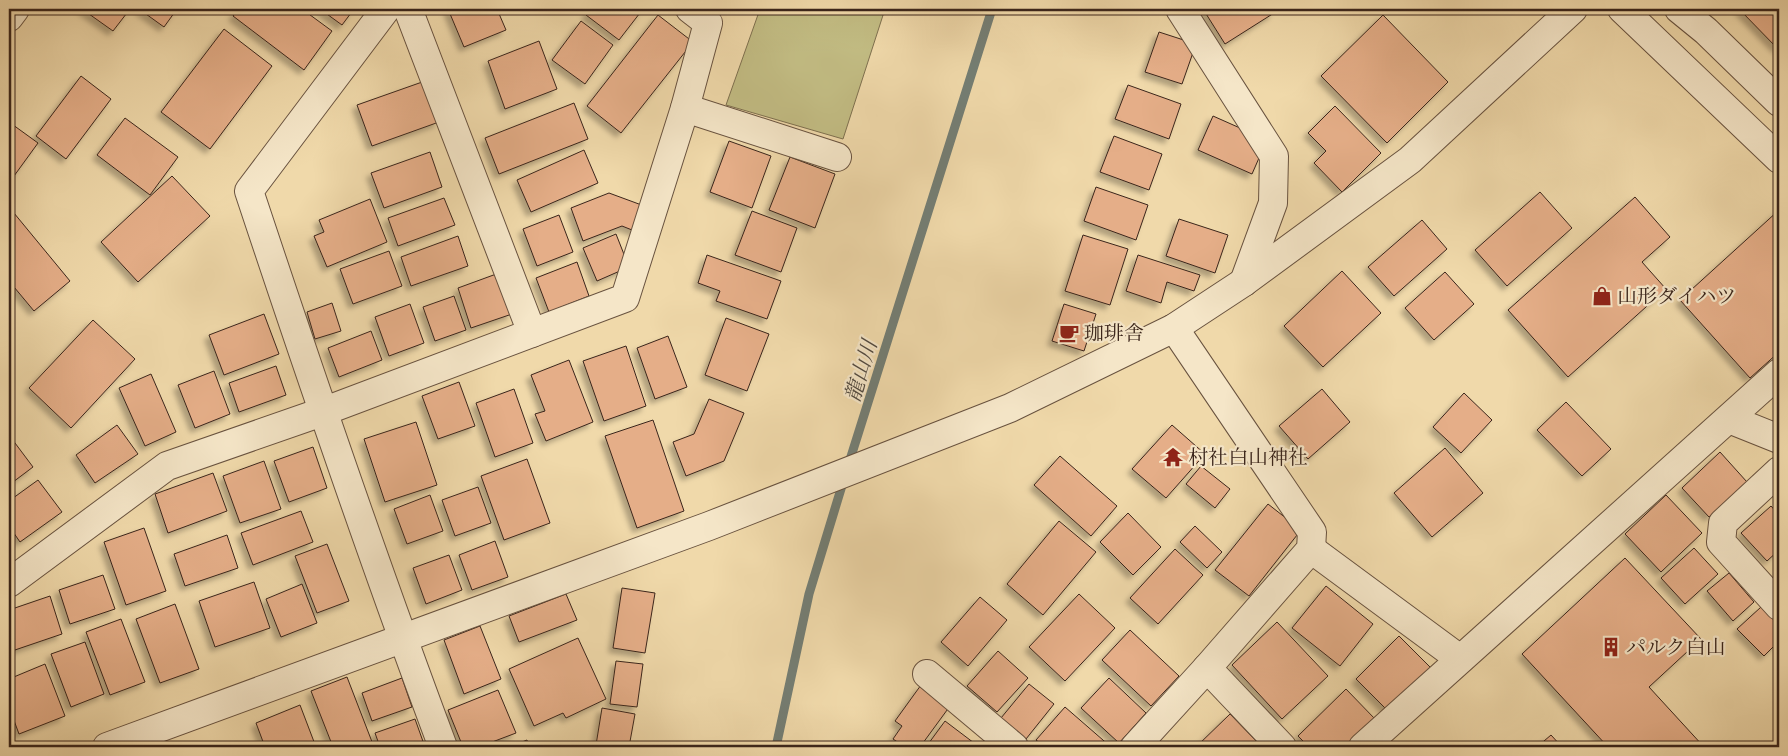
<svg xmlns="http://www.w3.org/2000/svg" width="1788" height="756" viewBox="0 0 1788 756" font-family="'IM FELL DW Pica','Noto Serif JP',serif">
<defs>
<filter id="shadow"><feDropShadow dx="-4.5" dy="4.5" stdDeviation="2.5" flood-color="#0004"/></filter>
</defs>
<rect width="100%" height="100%" fill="#f0d9aa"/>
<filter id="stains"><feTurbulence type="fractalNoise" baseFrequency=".004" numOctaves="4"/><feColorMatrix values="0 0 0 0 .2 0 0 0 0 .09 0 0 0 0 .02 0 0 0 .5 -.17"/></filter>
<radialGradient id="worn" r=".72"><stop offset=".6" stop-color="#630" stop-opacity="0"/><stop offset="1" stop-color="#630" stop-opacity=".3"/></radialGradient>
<path fill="#c2bc83" stroke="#7e704f" d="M 760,9 L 885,9 L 843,139 L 726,105 Z"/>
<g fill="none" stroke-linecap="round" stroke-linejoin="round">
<g stroke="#747e74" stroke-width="9">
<path d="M 848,466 L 992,9"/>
<path d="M 776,747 L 809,594 L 844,479"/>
</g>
</g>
<g fill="#e5ae88" stroke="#3a251b" filter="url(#shadow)">
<path d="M 82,9 L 130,9 L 113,31 Z"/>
<path d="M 139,9 L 177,9 L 164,27 Z"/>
<path d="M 238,9 L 302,9 L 332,31 L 304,70 L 233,16 Z"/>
<path d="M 320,9 L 354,9 L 342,25 Z"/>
<path d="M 448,9 L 497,9 L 506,30 L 464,47 Z"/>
<path d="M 590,9 L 643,9 L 619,40 L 586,15 Z"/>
<path d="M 1203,9 L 1272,9 L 1274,13 L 1225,44 Z"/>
<path d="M 1739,9 L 1779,9 L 1779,47 L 1778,49 Z"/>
<path d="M 658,15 L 693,42 L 621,133 L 587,106 Z"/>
<path d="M 1383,15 L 1448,82 L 1387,143 L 1321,76 Z"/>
<path d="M 581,21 L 613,45 L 585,84 L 552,60 Z"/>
<path d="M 224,29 L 272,66 L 210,149 L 161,112 Z"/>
<path d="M 1159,32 L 1196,44 L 1182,84 L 1145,72 Z"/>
<path d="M 539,41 L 557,89 L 505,109 L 488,61 Z"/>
<path d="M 81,76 L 111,99 L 66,159 L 36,136 Z"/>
<path d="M 425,81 L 439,122 L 372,146 L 357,105 Z"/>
<path d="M 1128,85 L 1181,104 L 1169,139 L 1115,119 Z"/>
<path d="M 574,103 L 588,139 L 499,174 L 485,138 Z"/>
<path d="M 1335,106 L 1381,153 L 1342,192 L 1314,163 L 1326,151 L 1308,133 Z"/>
<path d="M 1213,116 L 1249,132 L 1259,158 L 1252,174 L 1198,150 Z"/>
<path d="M 125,118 L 178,157 L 150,195 L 97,155 Z"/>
<path d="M 9,122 L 38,143 L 14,176 L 9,172 Z"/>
<path d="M 1114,136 L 1162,154 L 1149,190 L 1100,172 Z"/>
<path d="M 729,141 L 771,156 L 752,208 L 710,192 Z"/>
<path d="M 584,150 L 598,183 L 531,212 L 517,180 Z"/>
<path d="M 430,152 L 442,187 L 384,208 L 371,173 Z"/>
<path d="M 790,157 L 835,174 L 815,228 L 769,210 Z"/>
<path d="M 172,176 L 210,216 L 138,282 L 101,242 Z"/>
<path d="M 1096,187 L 1148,205 L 1136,240 L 1084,221 Z"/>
<path d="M 1540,192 L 1572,228 L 1507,286 L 1475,250 Z"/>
<path d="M 609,193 L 647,207 L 637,232 L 622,226 L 583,241 L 571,208 Z"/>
<path d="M 1635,197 L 1670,237 L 1642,262 L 1666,289 L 1568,377 L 1508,310 Z"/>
<path d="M 444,198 L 455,225 L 398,246 L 388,218 Z"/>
<path d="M 370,199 L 387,242 L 327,267 L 314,236 L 324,232 L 319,220 Z"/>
<path d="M 9,207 L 70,281 L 34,311 L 9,281 Z"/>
<path d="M 1779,210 L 1779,352 L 1750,378 L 1680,300 Z"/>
<path d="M 752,211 L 797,228 L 781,272 L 735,255 Z"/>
<path d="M 559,215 L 573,252 L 537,266 L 523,229 Z"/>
<path d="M 1179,219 L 1228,235 L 1215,273 L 1166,256 Z"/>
<path d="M 1422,220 L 1447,249 L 1394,296 L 1368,267 Z"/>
<path d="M 616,234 L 629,267 L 597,281 L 583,248 Z"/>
<path d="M 1083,235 L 1128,249 L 1110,305 L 1065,291 Z"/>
<path d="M 458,236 L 468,266 L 411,286 L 401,257 Z"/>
<path d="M 389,251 L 402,286 L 353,304 L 340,269 Z"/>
<path d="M 707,255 L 781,281 L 767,319 L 716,301 L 720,291 L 698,283 Z"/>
<path d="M 1138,255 L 1200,275 L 1194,291 L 1167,282 L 1161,303 L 1126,291 Z"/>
<path d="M 577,262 L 589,296 L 549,312 L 536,278 Z"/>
<path d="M 1342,271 L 1381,313 L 1323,367 L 1284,326 Z"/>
<path d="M 1445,272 L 1474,304 L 1434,340 L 1405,308 Z"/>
<path d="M 499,273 L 512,314 L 471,328 L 458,288 Z"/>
<path d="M 454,296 L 466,330 L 435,341 L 423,307 Z"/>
<path d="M 332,303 L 341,331 L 315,339 L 307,312 Z"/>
<path d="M 410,304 L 424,343 L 389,356 L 375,317 Z"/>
<path d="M 1064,304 L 1096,314 L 1084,351 L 1052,341 Z"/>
<path d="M 264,314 L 279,354 L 224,375 L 209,335 Z"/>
<path d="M 726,318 L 769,334 L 747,391 L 705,375 Z"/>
<path d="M 93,320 L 135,359 L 71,428 L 29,388 Z"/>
<path d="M 371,331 L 382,360 L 339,377 L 328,348 Z"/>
<path d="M 668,336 L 687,387 L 655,399 L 637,348 Z"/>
<path d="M 626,346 L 646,406 L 604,421 L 583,361 Z"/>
<path d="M 569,360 L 593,422 L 546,441 L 535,414 L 545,411 L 531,375 Z"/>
<path d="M 276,366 L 286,395 L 239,412 L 229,383 Z"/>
<path d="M 214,371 L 230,414 L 195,428 L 178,385 Z"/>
<path d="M 151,374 L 176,432 L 145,446 L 119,388 Z"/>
<path d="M 459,382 L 475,426 L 438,439 L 422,396 Z"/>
<path d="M 514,389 L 533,443 L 495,457 L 476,403 Z"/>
<path d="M 1322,389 L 1350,422 L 1308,459 L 1279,426 Z"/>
<path d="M 1464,393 L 1492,420 L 1461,453 L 1433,427 Z"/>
<path d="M 709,399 L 744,413 L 724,461 L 686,476 L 673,442 L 694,434 Z"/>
<path d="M 1566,402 L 1611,449 L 1582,476 L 1537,430 Z"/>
<path d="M 653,420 L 684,511 L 637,528 L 605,436 Z"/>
<path d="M 416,422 L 437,485 L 385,502 L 364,439 Z"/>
<path d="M 117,425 L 138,454 L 95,483 L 76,455 Z"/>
<path d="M 1172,425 L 1205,454 L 1166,498 L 1132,469 Z"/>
<path d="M 9,435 L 33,467 L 9,485 Z"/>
<path d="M 313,447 L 327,488 L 289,502 L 274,461 Z"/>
<path d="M 1445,448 L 1483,493 L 1432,537 L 1394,493 Z"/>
<path d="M 1720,452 L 1747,482 L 1709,517 L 1682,488 Z"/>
<path d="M 1060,456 L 1117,506 L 1091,536 L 1034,485 Z"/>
<path d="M 527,459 L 550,523 L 504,540 L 481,476 Z"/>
<path d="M 264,461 L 281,509 L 240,523 L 223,476 Z"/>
<path d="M 1201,466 L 1230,489 L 1215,508 L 1186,484 Z"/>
<path d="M 213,473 L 227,511 L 168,533 L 155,494 Z"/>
<path d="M 38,480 L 62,512 L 20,542 L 9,526 L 9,501 Z"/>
<path d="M 478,487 L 491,523 L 455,536 L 442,500 Z"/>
<path d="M 430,495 L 443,531 L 407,544 L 394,509 Z"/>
<path d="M 1666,495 L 1702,533 L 1661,572 L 1625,534 Z"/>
<path d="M 1268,504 L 1301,530 L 1249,596 L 1215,570 Z"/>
<path d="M 1771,506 L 1779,515 L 1779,550 L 1767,561 L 1741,533 Z"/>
<path d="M 301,511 L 313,542 L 253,565 L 241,533 Z"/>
<path d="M 1128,513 L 1161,547 L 1133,575 L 1100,542 Z"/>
<path d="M 1059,521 L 1096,552 L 1043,615 L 1007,584 Z"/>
<path d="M 1195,526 L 1222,552 L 1207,568 L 1180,542 Z"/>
<path d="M 144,528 L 166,591 L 126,605 L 104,542 Z"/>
<path d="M 227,535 L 238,568 L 185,586 L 174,554 Z"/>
<path d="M 495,541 L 508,577 L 472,590 L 459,555 Z"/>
<path d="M 327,544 L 349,601 L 317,613 L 295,556 Z"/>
<path d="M 1694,548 L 1718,574 L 1685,604 L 1661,578 Z"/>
<path d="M 1175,549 L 1203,575 L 1158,624 L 1130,598 Z"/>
<path d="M 449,555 L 462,590 L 426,604 L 413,568 Z"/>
<path d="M 1625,558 L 1701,639 L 1649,687 L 1704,747 L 1608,747 L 1522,654 Z"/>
<path d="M 1729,573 L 1754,602 L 1733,621 L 1707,591 Z"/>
<path d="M 103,575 L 115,609 L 70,624 L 59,590 Z"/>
<path d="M 254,582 L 270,628 L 215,647 L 199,601 Z"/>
<path d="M 302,584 L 317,623 L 281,637 L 266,599 Z"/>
<path d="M 1326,586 L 1373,624 L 1340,666 L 1292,628 Z"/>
<path d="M 622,588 L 655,593 L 645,653 L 613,648 Z"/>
<path d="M 566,594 L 577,620 L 519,642 L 509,616 Z"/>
<path d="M 1079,594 L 1115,628 L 1065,681 L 1029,647 Z"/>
<path d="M 50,596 L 62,634 L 9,652 L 9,610 Z"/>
<path d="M 980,597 L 1007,620 L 968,666 L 941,642 Z"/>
<path d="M 175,604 L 199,669 L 160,683 L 136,619 Z"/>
<path d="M 1761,607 L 1779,625 L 1779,641 L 1764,656 L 1737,629 Z"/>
<path d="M 121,619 L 145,682 L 110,695 L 86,632 Z"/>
<path d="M 1277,622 L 1328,676 L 1282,719 L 1232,665 Z"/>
<path d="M 480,626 L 501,679 L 464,694 L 444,640 Z"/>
<path d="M 1130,630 L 1179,676 L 1151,706 L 1102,660 Z"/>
<path d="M 1399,636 L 1432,669 L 1388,711 L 1356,679 Z"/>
<path d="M 578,638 L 606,699 L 566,718 L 563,713 L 534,726 L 509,669 Z"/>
<path d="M 85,642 L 104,694 L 71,707 L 51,654 Z"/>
<path d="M 998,651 L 1028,678 L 997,712 L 967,686 Z"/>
<path d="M 616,661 L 643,664 L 637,707 L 610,704 Z"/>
<path d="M 45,664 L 65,716 L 19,734 L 9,707 L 9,679 Z"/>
<path d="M 347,677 L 374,747 L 333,747 L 311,691 Z"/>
<path d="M 402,678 L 412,707 L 372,721 L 362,693 Z"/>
<path d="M 1109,678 L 1146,713 L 1119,743 L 1081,708 Z"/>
<path d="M 1029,684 L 1054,704 L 1026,739 L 1001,718 Z"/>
<path d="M 921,685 L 950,706 L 920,747 L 900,747 L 902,745 L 893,739 L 902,726 L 895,721 Z"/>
<path d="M 1346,689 L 1375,719 L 1346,747 L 1309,747 L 1298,736 Z"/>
<path d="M 498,690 L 516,733 L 479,747 L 463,747 L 448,710 Z"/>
<path d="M 300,705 L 316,747 L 265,747 L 256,723 Z"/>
<path d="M 1065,707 L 1111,747 L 1045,747 L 1036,740 Z"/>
<path d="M 602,708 L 635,714 L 629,747 L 609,747 L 596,745 Z"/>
<path d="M 1230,714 L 1262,747 L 1196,747 Z"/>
<path d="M 415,719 L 425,747 L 380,747 L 375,733 Z"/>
<path d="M 945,721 L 978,746 L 977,747 L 926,747 Z"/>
<path d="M 1551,735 L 1562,747 L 1537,747 Z"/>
<path d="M 527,740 L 529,747 L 509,747 Z"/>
</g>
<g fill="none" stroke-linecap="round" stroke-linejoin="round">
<defs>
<g id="minor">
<path d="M 386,9 L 249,191 C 311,378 374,563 443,747"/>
<path d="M 408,9 L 532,333"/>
<path d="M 1180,9 L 1274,156 L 1273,203 L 1244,282"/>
<path d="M 1622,9 L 1779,159"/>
<path d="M 1679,9 L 1706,31 L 1779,102"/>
<path d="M 9,17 L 15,9"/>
<path d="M 685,108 L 837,157"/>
<path d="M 1729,419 L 1779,439"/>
<path d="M 1779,471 L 1723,523 L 1721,542 L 1779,606"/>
<path d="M 1311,549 L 1460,659"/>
<path d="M 9,583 L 167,466 L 322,412 L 625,298 L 685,108 L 708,23 L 690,9"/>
<path d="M 1207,668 L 1282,747"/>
<path d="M 927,674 L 1014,747"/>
<path d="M 107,747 L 709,526 L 1010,408 L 1174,328 L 1244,282 L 1410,160 L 1573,9"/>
<path d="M 1135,747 L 1207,668 L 1311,549 L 1312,532 L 1174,328"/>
<path d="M 1363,747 L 1779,373"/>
</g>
</defs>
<use href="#minor" stroke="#68523f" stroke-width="30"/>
<use href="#minor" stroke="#f5e6c8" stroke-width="28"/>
</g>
<defs>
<symbol id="shop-bare" viewBox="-9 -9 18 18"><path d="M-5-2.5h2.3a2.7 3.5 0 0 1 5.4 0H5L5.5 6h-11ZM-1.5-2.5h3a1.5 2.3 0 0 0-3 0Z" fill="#8f2418" stroke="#f5e6c8" stroke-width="2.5" paint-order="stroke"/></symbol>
<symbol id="cafe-bare" viewBox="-9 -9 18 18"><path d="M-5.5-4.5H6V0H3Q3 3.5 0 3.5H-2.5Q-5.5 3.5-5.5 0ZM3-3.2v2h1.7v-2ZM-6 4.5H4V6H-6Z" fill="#8f2418" stroke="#f5e6c8" stroke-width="2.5" paint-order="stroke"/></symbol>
<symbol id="temple-bare" viewBox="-9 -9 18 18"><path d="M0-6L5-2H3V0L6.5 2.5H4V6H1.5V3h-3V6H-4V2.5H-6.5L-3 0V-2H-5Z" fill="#8f2418" stroke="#f5e6c8" stroke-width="2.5" paint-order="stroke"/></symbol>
<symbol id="building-bare" viewBox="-9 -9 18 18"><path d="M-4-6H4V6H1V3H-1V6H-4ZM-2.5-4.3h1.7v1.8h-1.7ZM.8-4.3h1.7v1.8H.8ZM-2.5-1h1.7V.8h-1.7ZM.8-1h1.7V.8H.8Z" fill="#8f2418" stroke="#f5e6c8" stroke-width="2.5" paint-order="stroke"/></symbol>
</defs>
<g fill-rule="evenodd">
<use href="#shop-bare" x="1588" y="282" width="28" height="28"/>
<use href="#cafe-bare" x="1055" y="319" width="28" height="28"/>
<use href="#temple-bare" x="1159" y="443" width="28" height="28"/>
<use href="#building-bare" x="1597" y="633" width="28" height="28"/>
</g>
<g text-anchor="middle" stroke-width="4.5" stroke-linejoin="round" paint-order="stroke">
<g font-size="20" fill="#3a251b" stroke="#f5e6c8" text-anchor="start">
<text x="1617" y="303">山形ダイハツ</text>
<text x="1084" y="340">珈琲舎</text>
<text x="1188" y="464">村社白山神社</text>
<text x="1626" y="654">パルク白山</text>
</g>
<g font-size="21" font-style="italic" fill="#524a40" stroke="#f5e6c8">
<text transform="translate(861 371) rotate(-73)" y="7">龍山川</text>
</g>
</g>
<rect width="1788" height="756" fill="none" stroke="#f0d9aa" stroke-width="30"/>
<rect x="10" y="10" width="1768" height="736" fill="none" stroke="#3a251b" stroke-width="2.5"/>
<rect x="15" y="15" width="1758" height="726" fill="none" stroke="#3a251b"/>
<rect width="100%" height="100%" filter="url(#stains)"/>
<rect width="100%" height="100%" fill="url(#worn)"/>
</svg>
